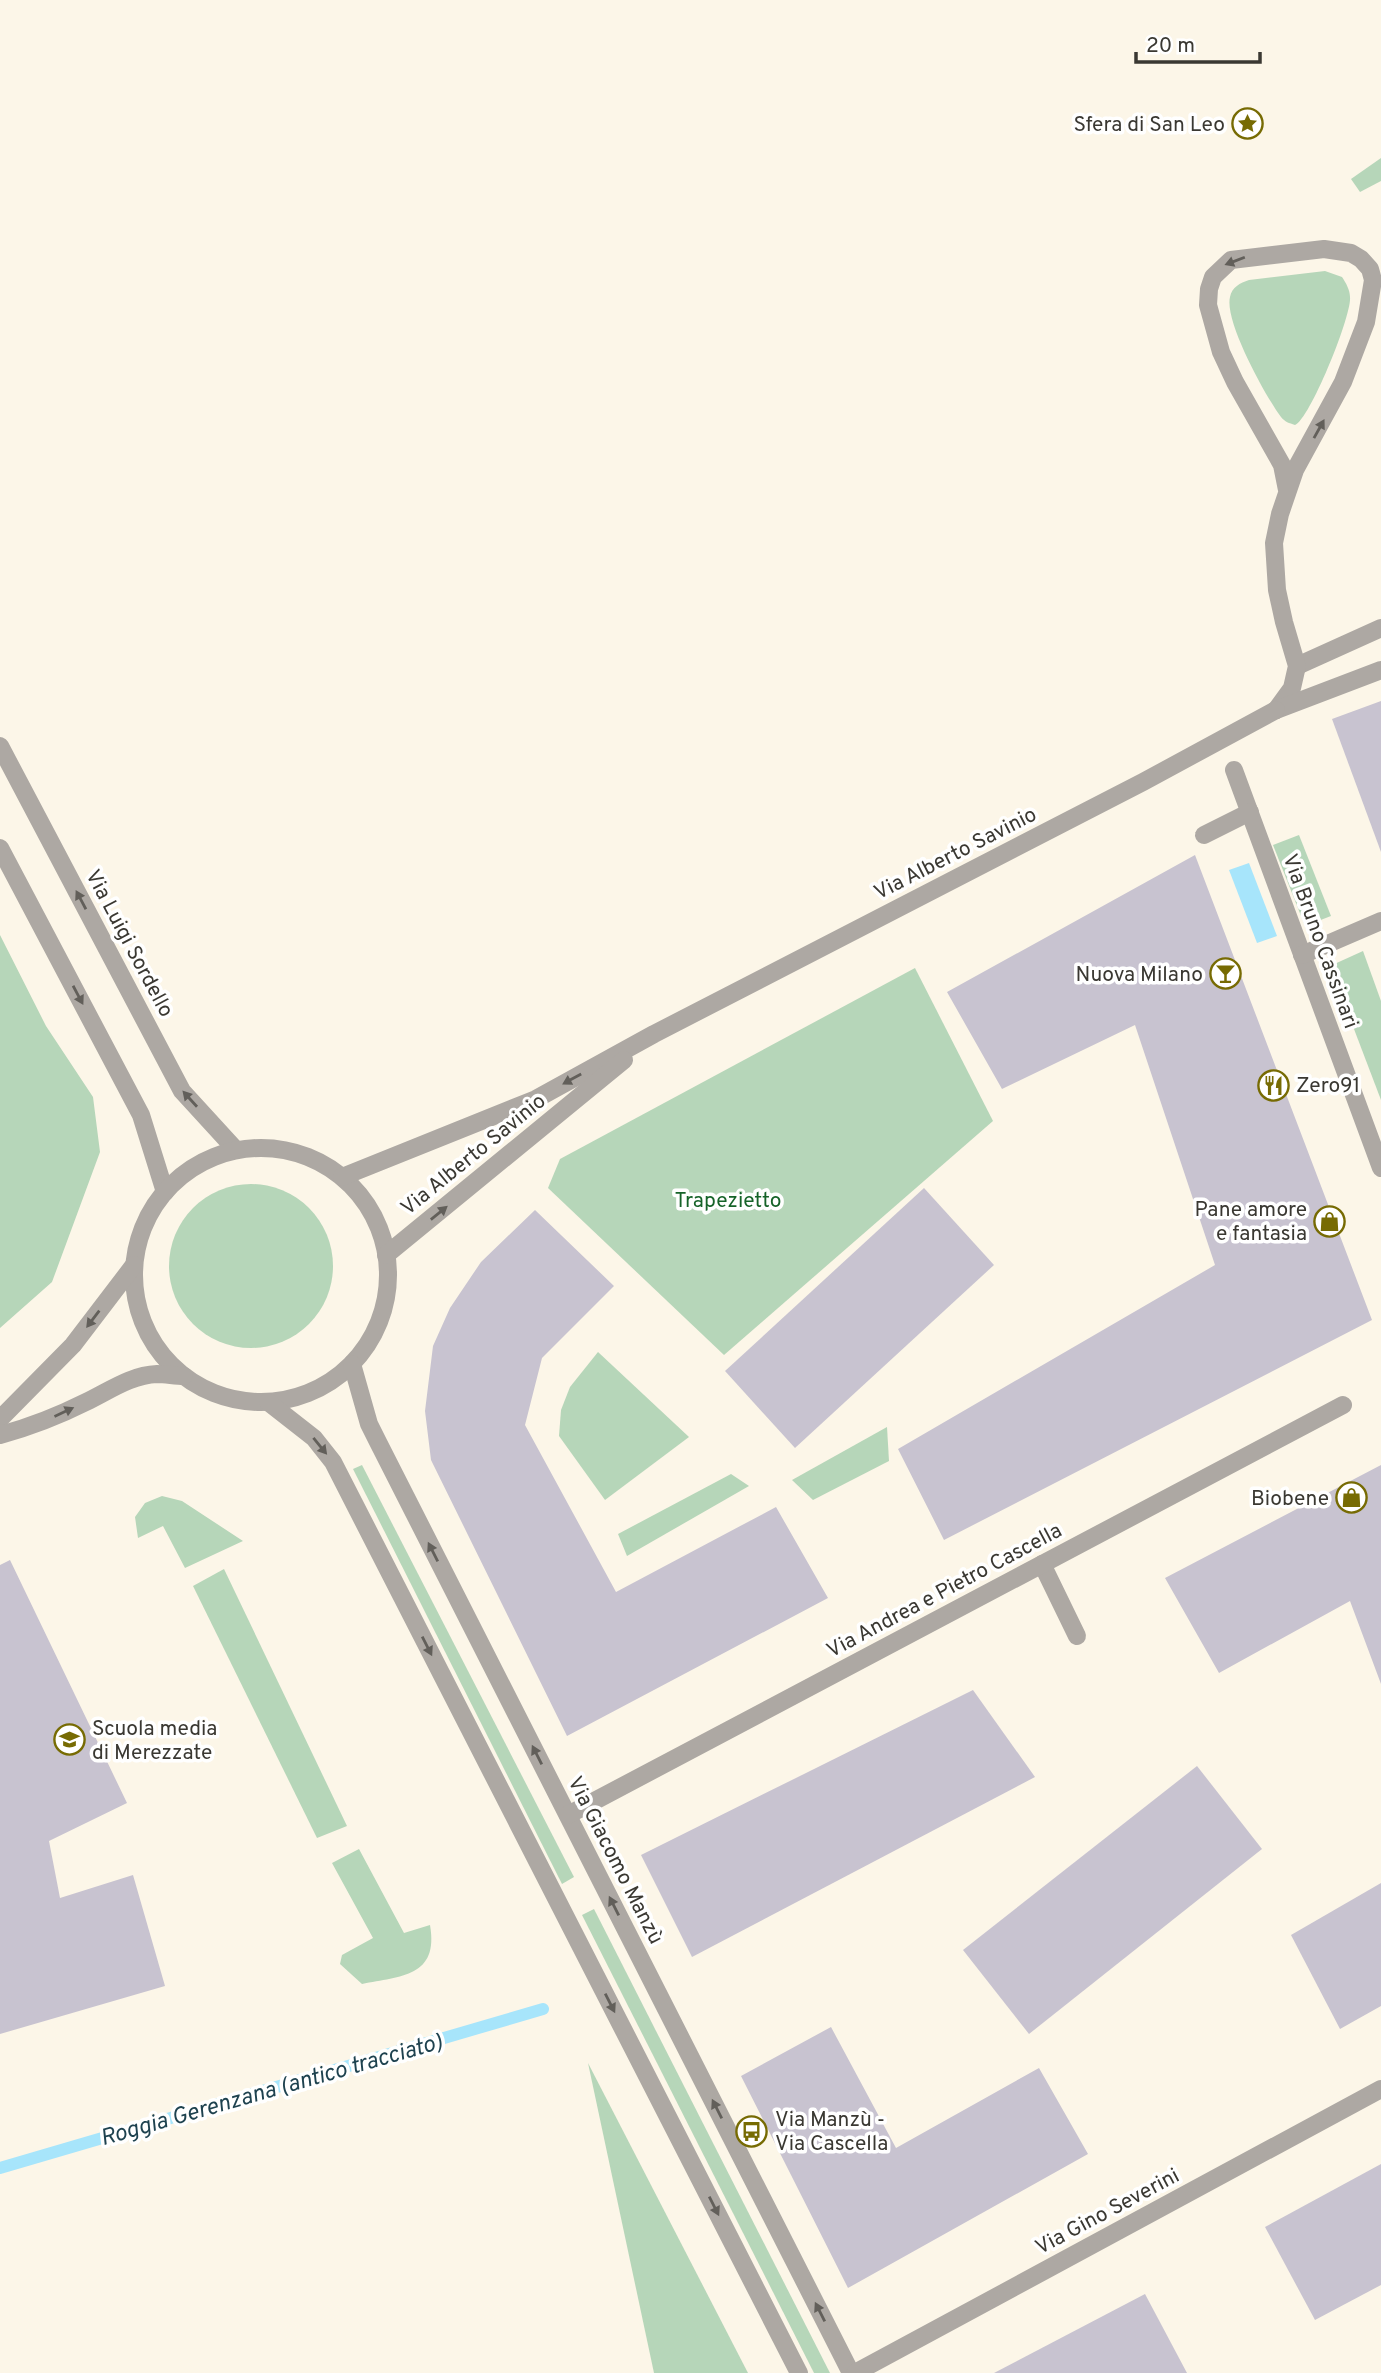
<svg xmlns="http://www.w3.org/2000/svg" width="1381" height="2373" viewBox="0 0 1381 2373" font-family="Overpass,sans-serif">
<rect width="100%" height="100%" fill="#fcf6e8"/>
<g fill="#b6d6b9">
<path d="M 1381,158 L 1381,181 L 1360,192 L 1351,179 Z"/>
<path d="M 1325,271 L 1342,277 C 1346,283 1350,290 1350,297 C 1352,315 1310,419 1295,425 C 1289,423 1285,422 1281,417 C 1266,397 1224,321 1230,297 C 1232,287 1240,283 1249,280 Z"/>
<path d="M 1299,835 L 1331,916 L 1305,926 L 1273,845 Z"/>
<path d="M 0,935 L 46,1026 L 93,1097 L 100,1152 L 52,1282 L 0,1328 Z"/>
<path d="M 1363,951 L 1381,1001 L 1381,1100 L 1330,966 Z"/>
<path d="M 915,968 L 993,1121 L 724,1355 L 548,1188 L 560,1159 Z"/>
<circle cx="251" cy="1266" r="82"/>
<path d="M 598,1352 L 689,1437 L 605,1500 L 559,1436 L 561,1410 L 570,1387 Z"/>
<path d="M 887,1427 L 889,1461 L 813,1500 L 792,1480 Z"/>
<path d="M 362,1465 L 574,1877 L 562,1884 L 353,1469 Z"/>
<path d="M 731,1474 L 749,1486 L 627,1556 L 618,1534 Z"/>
<path d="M 162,1496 L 182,1501 L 243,1541 L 185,1568 L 163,1526 L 138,1538 L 135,1517 L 145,1503 Z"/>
<path d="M 224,1569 L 347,1826 L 317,1838 L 193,1586 Z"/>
<path d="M 359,1849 L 404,1933 L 430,1925 C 439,1977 401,1976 362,1984 L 340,1964 L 342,1955 L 373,1938 L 332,1863 Z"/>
<path d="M 594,1909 L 830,2373 L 814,2373 L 582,1915 Z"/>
<path d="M 588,2063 L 748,2373 L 654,2373 Z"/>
</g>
<path fill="#a7e5fb" d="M 1249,863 L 1277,936 L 1257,943 L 1229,870 Z"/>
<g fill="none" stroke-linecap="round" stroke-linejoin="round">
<path stroke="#a7e5fb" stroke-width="12" d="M 0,2168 L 543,2009"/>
</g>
<g fill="#c8c3d0">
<path d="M 1381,701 L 1381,852 L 1332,719 Z"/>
<path d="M 1195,855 L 1372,1320 L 944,1540 L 898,1449 L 1215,1265 L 1135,1025 L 1002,1089 L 947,992 Z"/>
<path d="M 924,1188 L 994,1265 L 795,1448 L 725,1371 Z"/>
<path d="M 535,1210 L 614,1286 L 542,1358 L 525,1425 L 616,1592 L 776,1507 L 828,1598 L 567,1736 L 431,1460 L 425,1411 L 433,1346 L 450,1308 L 481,1262 Z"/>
<path d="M 1381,1465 L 1381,1684 L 1350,1601 L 1219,1673 L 1165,1578 Z"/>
<path d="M 10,1560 L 127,1803 L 49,1841 L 60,1898 L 133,1875 L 165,1986 L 0,2034 L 0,1565 Z"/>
<path d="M 973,1690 L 1035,1777 L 692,1957 L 641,1855 Z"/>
<path d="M 1197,1766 L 1262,1849 L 1029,2034 L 963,1950 Z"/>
<path d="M 1381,1883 L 1381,2006 L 1340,2029 L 1291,1935 Z"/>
<path d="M 831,2027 L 896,2148 L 1039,2068 L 1088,2154 L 848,2288 L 741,2076 Z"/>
<path d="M 1381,2164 L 1381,2285 L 1315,2320 L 1265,2227 Z"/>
<path d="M 1145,2294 L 1187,2373 L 994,2373 Z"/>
</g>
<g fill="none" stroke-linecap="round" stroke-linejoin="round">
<g stroke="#ada8a3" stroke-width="18">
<path d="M 1297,666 L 1381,628"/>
<path d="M 1276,710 L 1292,688 L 1297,666 L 1284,622 L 1277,590 L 1274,543 L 1280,514 L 1295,470 L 1343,382 L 1366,322 L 1373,280 L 1370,269 L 1361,259 L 1351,253 L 1324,249 L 1231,260 L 1213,277 L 1209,289 L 1208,305 L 1221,352 L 1235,382 L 1282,465 L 1287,490"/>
<path d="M 1276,710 L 1381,670"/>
<path d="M 1042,1564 L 1077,1636"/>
</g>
<g stroke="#ada8a3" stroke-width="18">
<path d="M 1234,770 L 1381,1168"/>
<path d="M 1204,835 L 1250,812"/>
<path d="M 1302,955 L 1381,921"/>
</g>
<g stroke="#ada8a3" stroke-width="18">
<path d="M 0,746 L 182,1091 L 236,1150"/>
<path d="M 0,848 L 141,1115 L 165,1192"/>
<circle cx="261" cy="1275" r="127"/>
<path d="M 342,1177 L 536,1099 L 654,1034 L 1143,782 L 1276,710"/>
<path d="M 386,1255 L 624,1060"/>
<path d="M 352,1364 L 369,1424 L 378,1442 L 851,2373"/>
<path d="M 268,1402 L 314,1438 L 333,1462 L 799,2373"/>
<path d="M 0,1419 L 73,1345 L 134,1265"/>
<path d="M 0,1435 C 30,1427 58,1416 86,1402 C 109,1391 131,1375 157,1374 C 166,1374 175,1376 184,1376"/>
<path d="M 568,1815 L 1343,1405"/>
<path d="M 855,2373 L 1381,2089"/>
</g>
</g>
<defs><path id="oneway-solid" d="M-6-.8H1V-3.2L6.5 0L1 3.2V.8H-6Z" transform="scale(1.75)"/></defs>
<g fill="#625f5a">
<use href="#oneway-solid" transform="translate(1235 261) rotate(159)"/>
<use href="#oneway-solid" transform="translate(1319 429) rotate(-61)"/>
<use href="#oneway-solid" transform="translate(81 900) rotate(-118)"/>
<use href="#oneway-solid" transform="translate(78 995) rotate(62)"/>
<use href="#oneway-solid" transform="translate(572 1079) rotate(151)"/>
<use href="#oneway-solid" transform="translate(190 1099) rotate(-132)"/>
<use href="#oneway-solid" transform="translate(439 1213) rotate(-39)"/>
<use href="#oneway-solid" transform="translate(93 1319) rotate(127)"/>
<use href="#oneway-solid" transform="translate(64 1412) rotate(-25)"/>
<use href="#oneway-solid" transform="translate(320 1446) rotate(51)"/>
<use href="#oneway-solid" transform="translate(433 1552) rotate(-117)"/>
<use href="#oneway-solid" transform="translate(427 1646) rotate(63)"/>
<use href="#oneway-solid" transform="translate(537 1755) rotate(-117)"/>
<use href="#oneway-solid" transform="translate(614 1906) rotate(-117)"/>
<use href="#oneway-solid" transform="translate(610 2003) rotate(63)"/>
<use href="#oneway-solid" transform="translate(717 2109) rotate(-117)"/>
<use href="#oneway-solid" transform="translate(714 2206) rotate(63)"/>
<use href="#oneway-solid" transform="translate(820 2312) rotate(-117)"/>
</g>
<defs>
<symbol id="sight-ring" viewBox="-11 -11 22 22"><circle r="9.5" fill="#fff" stroke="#776b03" stroke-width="1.5"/><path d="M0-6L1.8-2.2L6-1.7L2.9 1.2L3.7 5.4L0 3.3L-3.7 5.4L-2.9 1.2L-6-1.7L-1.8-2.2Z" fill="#776b03"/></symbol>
<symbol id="bar-ring" viewBox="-11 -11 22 22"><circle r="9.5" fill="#fff" stroke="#776b03" stroke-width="1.5"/><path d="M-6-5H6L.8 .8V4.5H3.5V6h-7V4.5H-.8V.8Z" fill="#776b03"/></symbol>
<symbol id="restaurant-ring" viewBox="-11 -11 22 22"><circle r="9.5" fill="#fff" stroke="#776b03" stroke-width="1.5"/><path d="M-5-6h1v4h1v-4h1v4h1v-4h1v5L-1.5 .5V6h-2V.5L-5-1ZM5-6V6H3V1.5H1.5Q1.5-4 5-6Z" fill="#776b03"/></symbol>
<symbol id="shop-ring" viewBox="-11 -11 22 22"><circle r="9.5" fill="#fff" stroke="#776b03" stroke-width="1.5"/><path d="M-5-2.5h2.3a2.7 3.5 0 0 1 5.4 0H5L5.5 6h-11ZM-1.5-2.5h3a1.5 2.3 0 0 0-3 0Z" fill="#776b03"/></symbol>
<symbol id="school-ring" viewBox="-11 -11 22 22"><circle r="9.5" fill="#fff" stroke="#776b03" stroke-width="1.5"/><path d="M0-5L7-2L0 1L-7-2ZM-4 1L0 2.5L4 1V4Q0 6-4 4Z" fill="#776b03"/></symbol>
<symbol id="bus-ring" viewBox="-11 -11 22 22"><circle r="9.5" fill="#fff" stroke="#776b03" stroke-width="1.5"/><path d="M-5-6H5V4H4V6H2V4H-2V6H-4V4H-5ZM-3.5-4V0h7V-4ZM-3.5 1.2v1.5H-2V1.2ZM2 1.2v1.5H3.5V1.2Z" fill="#776b03"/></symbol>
</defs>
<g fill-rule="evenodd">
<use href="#sight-ring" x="1230" y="106" width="35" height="35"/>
<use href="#bar-ring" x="1208" y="956" width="35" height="35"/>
<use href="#restaurant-ring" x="1256" y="1068" width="35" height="35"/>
<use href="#shop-ring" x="1312" y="1204" width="35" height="35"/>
<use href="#shop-ring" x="1334" y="1480" width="35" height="35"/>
<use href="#school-ring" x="52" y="1722" width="35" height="35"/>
<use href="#bus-ring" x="734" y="2114" width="35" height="35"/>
</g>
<g text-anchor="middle" stroke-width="7" stroke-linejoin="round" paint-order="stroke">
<g font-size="21" fill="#3a3832" stroke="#fff" text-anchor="end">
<text x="1225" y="131">Sfera di San Leo</text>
<text x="1203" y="981">Nuova Milano</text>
<text x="1296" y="1092" text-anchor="start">Zero91</text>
<text x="1307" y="1216">Pane amore<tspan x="1307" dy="24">e fantasia</tspan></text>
<text x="1329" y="1505">Biobene</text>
<text x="92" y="1735" text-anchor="start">Scuola media<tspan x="92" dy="24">di Merezzate</tspan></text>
<text x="775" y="2126" text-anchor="start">Via Manzù -<tspan x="775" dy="24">Via Cascella</tspan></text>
</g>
<g font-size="21" fill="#3a3832" stroke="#fff">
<text transform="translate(955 853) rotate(-27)" y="7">Via Alberto Savinio</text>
<text transform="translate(1321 941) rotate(70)" y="7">Via Bruno Cassinari</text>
<text transform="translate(130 943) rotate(62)" y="7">Via Luigi Sordello</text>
<text transform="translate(473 1154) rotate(-39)" y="7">Via Alberto Savinio</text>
<text transform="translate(944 1590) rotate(-28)" y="7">Via Andrea e Pietro Cascella</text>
<text transform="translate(616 1860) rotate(63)" y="7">Via Giacomo Manzù</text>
<text transform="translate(1107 2211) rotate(-28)" y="7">Via Gino Severini</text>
</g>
<g font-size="21" fill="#166329" stroke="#fff">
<text x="728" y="1207">Trapezietto</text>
</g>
<g font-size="23" font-style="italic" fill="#1e424f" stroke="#fff">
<text transform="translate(271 2089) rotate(-16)" y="8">Roggia Gerenzana (antico tracciato)</text>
</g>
</g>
<path d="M1136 52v10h124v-10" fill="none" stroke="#3a3832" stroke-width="3.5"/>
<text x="1146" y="52" font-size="21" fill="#3a3832" stroke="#ffffff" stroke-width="5" paint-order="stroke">20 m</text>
</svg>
